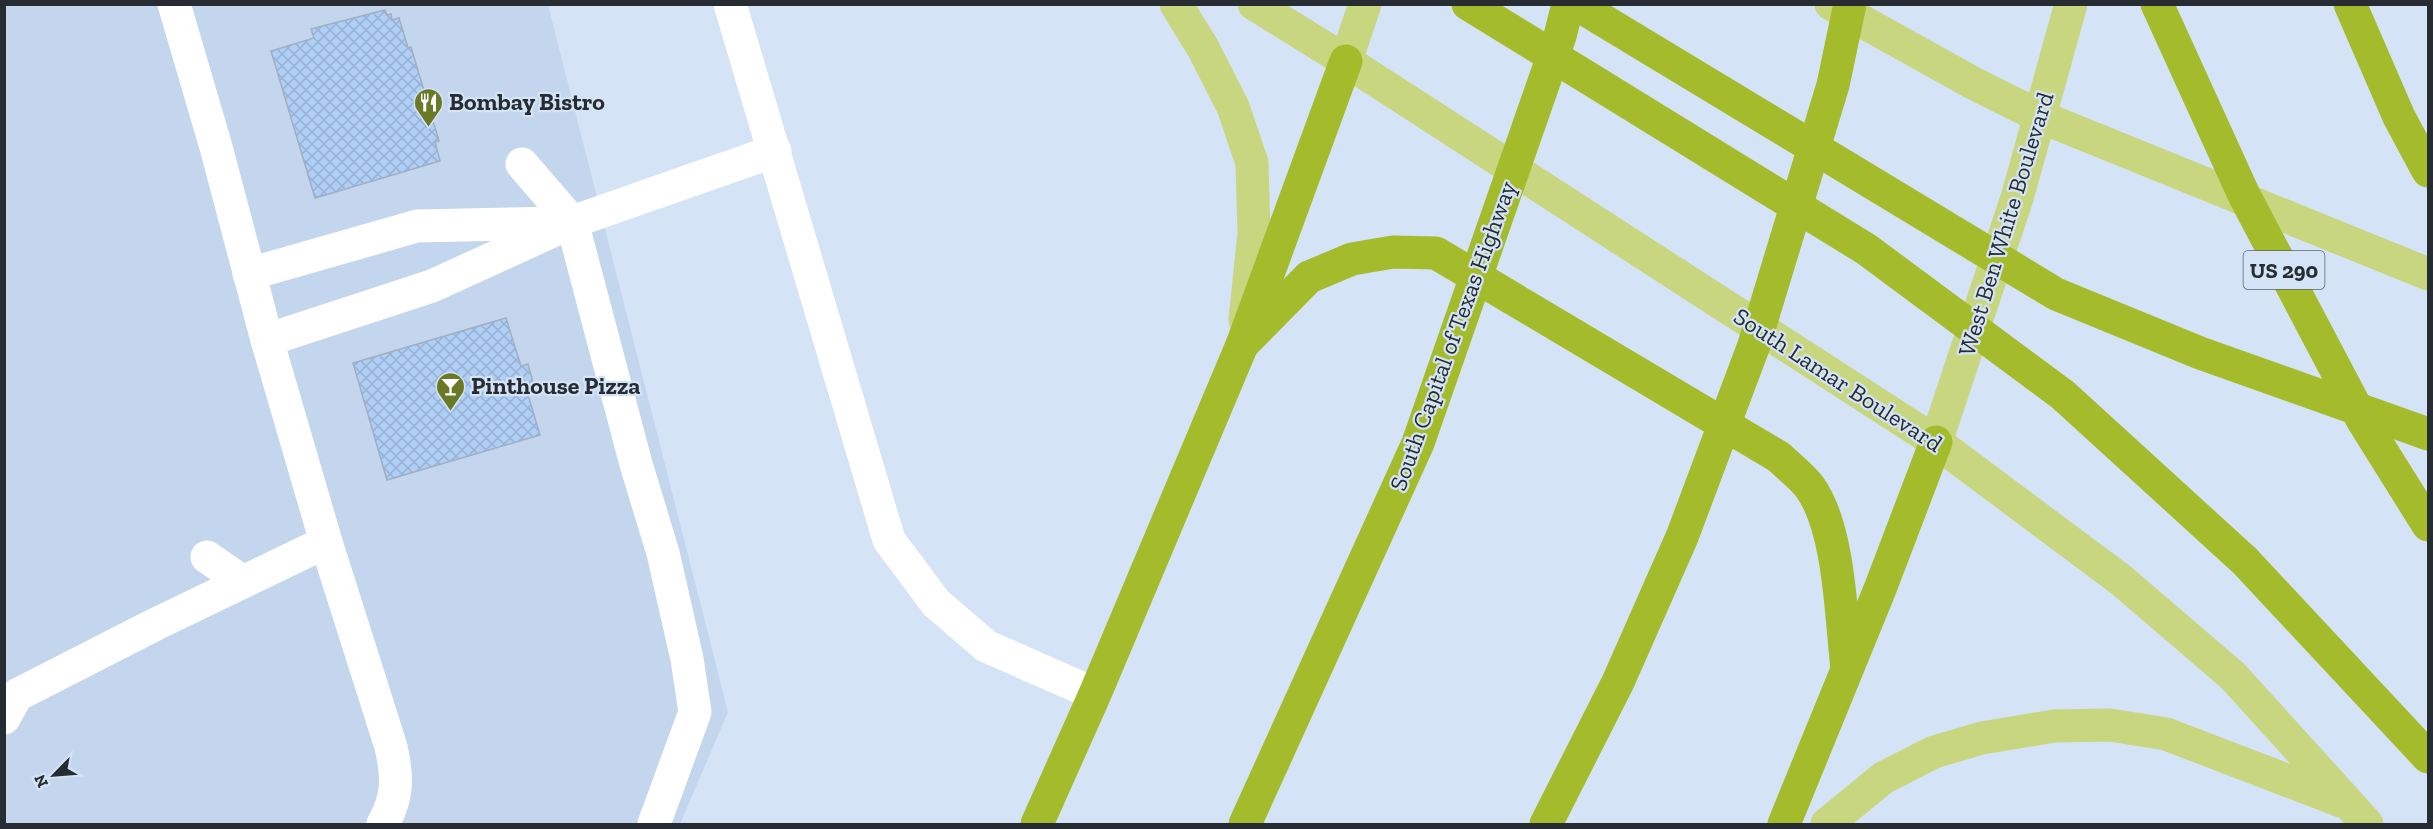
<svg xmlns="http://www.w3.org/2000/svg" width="2433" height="829" viewBox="0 0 2433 829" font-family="'Zilla Slab',serif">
<defs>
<pattern id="building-cross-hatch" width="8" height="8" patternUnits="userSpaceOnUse" patternTransform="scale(1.5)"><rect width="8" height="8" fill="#afcef5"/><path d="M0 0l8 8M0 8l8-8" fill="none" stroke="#97b1d2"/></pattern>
</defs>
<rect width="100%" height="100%" fill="#d4e3f5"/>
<path fill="#c3d6ee" d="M 5,5 L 548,5 L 728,712 L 680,824 L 5,824 Z"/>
<g fill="url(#building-cross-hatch)" stroke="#a1afc0" stroke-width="1.5">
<path d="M 385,10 L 387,15 L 391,14 L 392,20 L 399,18 L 408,48 L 411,47 L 439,141 L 435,142 L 440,161 L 315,198 L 271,51 L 314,38 L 311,29 Z"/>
<path d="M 506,318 L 521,366 L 528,364 L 534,386 L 526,388 L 540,435 L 387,480 L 353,363 Z"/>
</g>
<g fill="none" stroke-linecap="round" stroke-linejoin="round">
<g stroke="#fff" stroke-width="33">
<path d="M 174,4 L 216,147 L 267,340 L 326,542 L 391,747 C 398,778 398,797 383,824"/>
<path d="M 730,4 L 889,540 L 936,603 L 986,646 L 1095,694"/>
<path d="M 522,164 L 572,222 L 636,464 L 663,553 L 687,659 L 695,712 L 654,824"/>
<path d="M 249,274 L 417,226 L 558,223"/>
<path d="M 267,340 L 432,286 L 572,222 L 775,151"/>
<path d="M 207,557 L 243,582"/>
<path d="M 4,718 L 17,695 L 156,624 L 326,542"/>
</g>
<g stroke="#c8d680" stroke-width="33">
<path d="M 1176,4 L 1203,48 L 1233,107 L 1252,163 L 1254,233 L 1245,320"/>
<path d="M 1254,4 L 1346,61 L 1936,442 L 2121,580 L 2233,676 L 2367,824"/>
<path d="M 1831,4 L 1973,83 L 2041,117 L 2428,274"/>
<path d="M 1346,61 L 1365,4"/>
<path d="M 1936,442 L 2017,198 L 2071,4"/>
<path d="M 1827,824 L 1883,778 L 1934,752 L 1982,738 L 2054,726 L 2110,725 L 2166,734 L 2341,801"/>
</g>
<g stroke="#a4bb2b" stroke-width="33">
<path d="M 1468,4 L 1866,249 L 2063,395 L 2245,561 L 2428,757"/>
<path d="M 1576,4 L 2056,294 L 2200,353 L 2428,434"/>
<path d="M 2157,4 L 2244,195 L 2363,421 L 2428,525"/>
<path d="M 2350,4 L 2399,117 L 2428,171"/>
<path d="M 1242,345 L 1309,277 L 1352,259 L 1393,252 L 1436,253 L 1779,457 C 1788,466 1800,475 1809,486 C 1840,527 1841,618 1847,669"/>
<path d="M 1037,824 L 1095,694 L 1242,345 L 1346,61"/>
<path d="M 1245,824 L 1418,443 L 1560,36 L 1568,4"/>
<path d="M 1546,824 L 1618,682 L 1682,537 L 1754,345 L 1833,85 L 1850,4"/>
<path d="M 1784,824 L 1880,589 L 1936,442"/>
</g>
</g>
<defs>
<symbol id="restaurant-pin" viewBox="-11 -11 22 30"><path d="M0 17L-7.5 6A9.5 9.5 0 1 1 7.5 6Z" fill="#6a7926" stroke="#d4e3f5"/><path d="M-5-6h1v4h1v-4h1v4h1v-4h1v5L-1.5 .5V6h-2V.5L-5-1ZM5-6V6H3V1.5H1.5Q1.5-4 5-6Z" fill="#fff"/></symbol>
<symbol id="bar-pin" viewBox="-11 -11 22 30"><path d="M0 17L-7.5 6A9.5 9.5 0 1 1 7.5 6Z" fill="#6a7926" stroke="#d4e3f5"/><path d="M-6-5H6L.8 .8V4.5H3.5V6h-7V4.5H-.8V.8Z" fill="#fff"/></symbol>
</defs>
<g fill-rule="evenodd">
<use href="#restaurant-pin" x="412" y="86" width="33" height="45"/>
<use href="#bar-pin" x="434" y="370" width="33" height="45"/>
</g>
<g text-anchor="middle" stroke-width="4.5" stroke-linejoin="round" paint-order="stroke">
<rect fill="#d4e3f5" stroke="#5b636d" stroke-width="1.5" x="2243.5" y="251" width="81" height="38" rx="4.5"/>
<g font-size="22" font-weight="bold" fill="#272c33">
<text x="2284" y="278">US 290</text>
</g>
<g font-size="24" font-weight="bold" fill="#272c33" stroke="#d4e3f5" text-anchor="start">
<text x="449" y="110">Bombay Bistro</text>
<text x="471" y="394">Pinthouse Pizza</text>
</g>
<g font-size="24" fill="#272c33" stroke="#d4e3f5">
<text transform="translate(2006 224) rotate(-73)" y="8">West Ben White Boulevard</text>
<text transform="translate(1453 336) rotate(-70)" y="8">South Capital of Texas Highway</text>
<text transform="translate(1838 380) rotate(33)" y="8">South Lamar Boulevard</text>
</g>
</g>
<rect width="2433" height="829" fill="none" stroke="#272c33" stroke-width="12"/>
<g transform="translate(54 775) rotate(245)" stroke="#d4e3f5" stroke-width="4.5" paint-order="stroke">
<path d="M0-4.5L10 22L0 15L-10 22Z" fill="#272c33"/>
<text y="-9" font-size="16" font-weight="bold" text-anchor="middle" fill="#272c33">N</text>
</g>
</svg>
